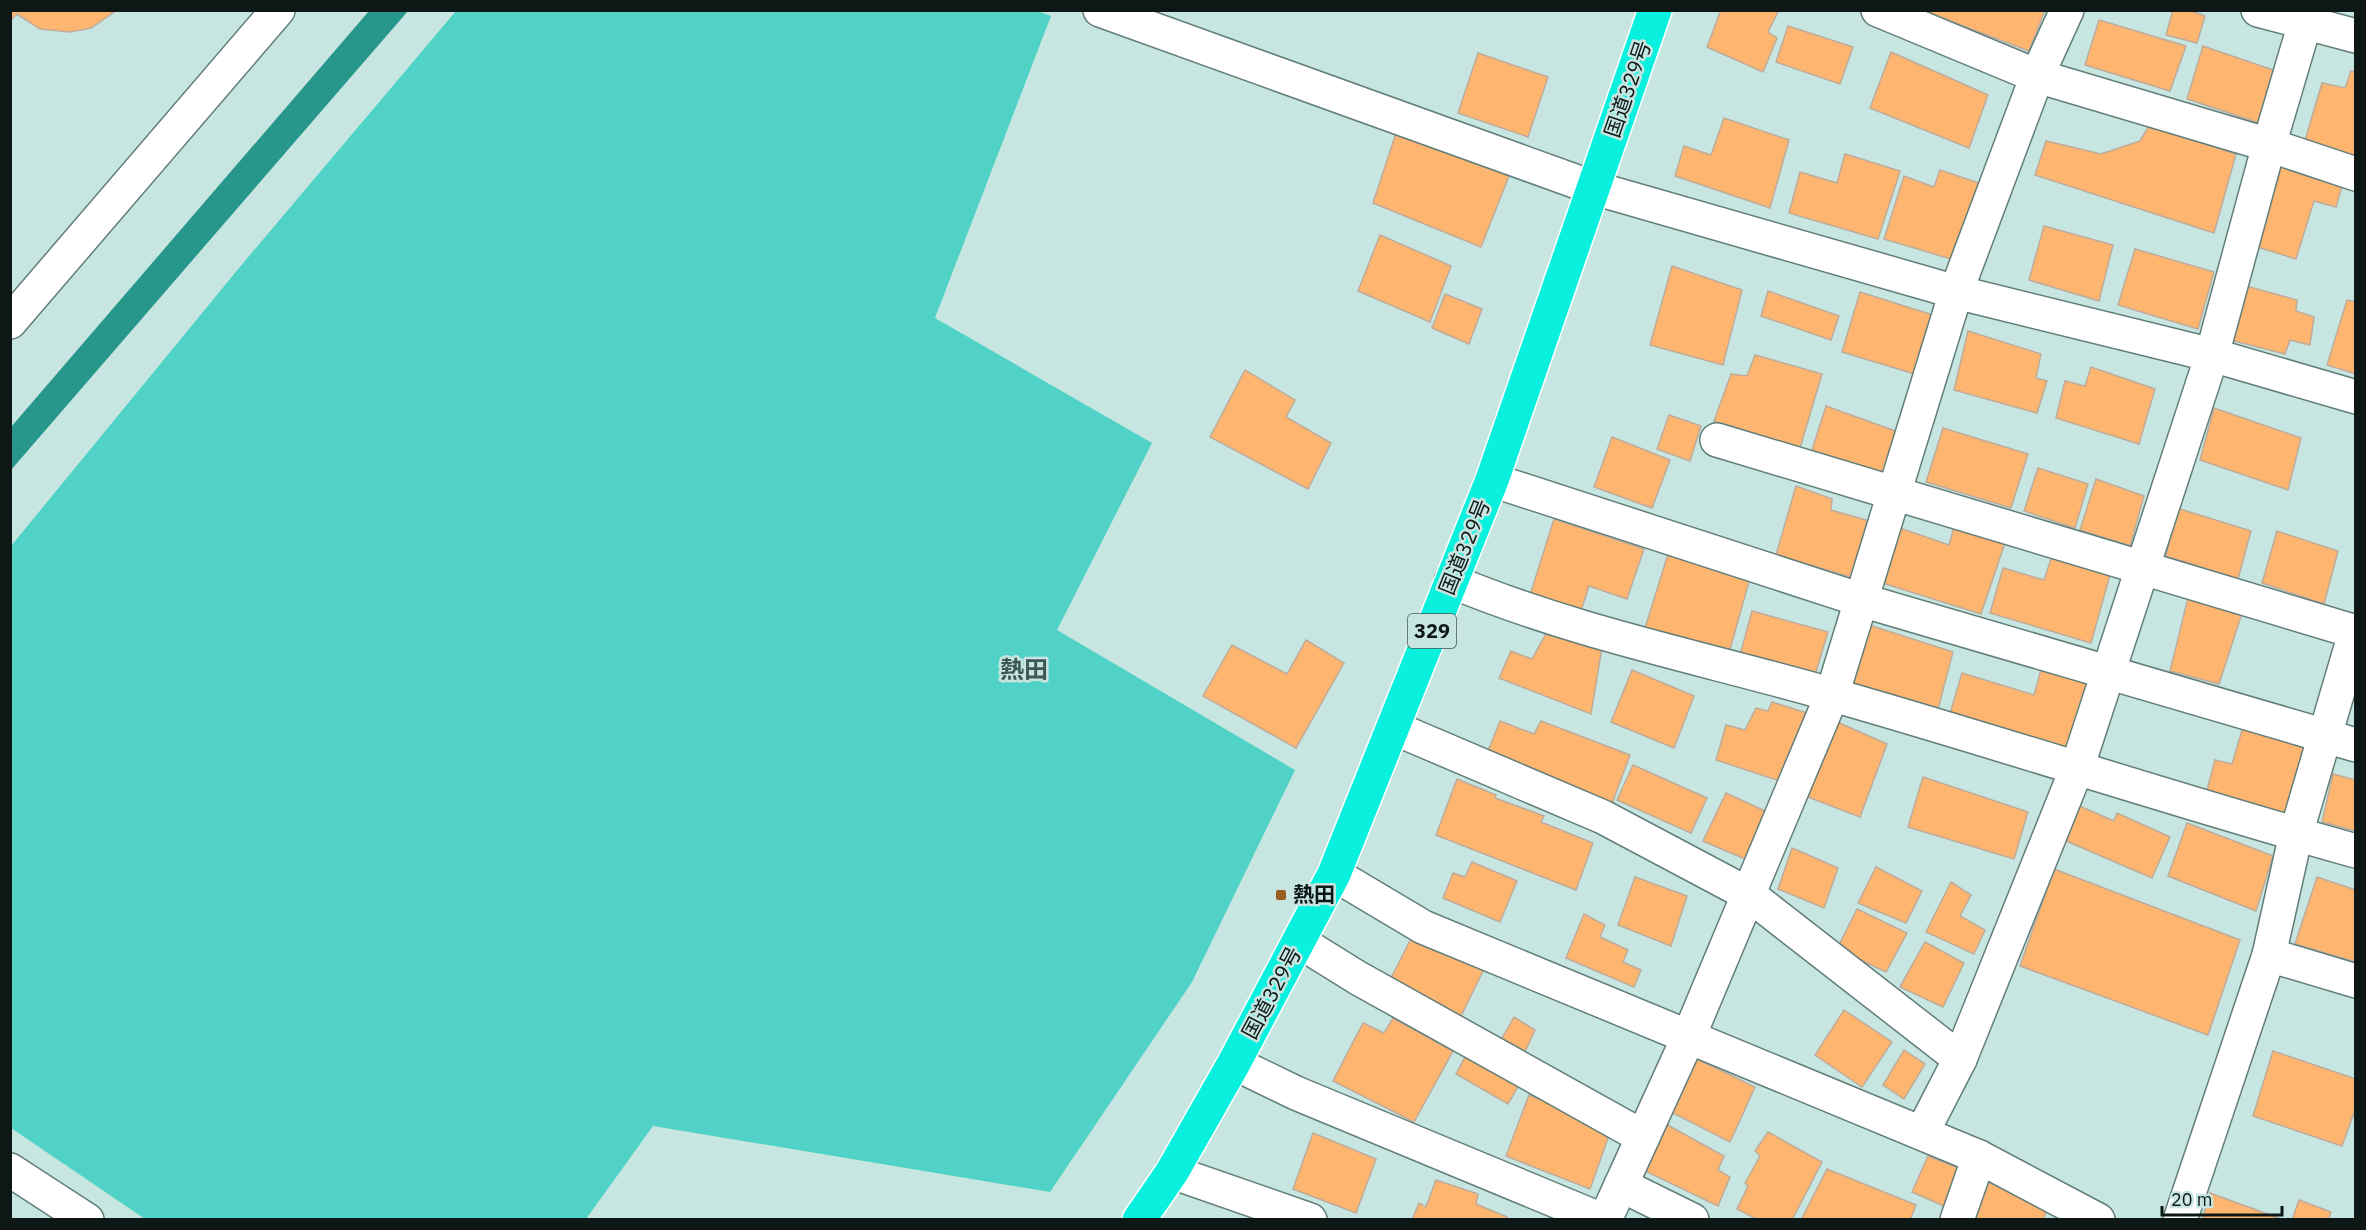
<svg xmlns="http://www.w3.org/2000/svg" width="2366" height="1230" viewBox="0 0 2366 1230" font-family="'IBM Plex Sans','Noto Sans JP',sans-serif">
<rect width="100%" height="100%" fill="#c7e6e1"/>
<path fill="#50d3c6" d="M 1035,10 L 1051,16 L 935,318 L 1152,443 L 1057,630 L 1295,770 L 1192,982 L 1050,1192 L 653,1126 L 586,1219 L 145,1219 L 11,1128 L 11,546 L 239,268 L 456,11 Z"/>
<path fill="#27968b" d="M 369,11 L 408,11 L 11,470 L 11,427 Z"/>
<g fill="#feb570" stroke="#bfab9a" stroke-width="1.5">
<path d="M 10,10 L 117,10 L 91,28 L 70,32 L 40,29 L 17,14 L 10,21 Z"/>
<path d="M 1721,10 L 1779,10 L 1768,32 L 1777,38 L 1763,72 L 1707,47 Z"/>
<path d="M 1930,10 L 2045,10 L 2029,51 L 1929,13 Z"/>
<path d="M 2173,10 L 2189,10 L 2205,16 L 2197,43 L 2166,35 Z"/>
<path d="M 2099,20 L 2186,46 L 2170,91 L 2085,65 Z"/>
<path d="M 1788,26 L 1853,47 L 1840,84 L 1776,62 Z"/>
<path d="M 2203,46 L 2273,70 L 2259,123 L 2187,99 Z"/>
<path d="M 1891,52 L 1988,95 L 1969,148 L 1870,108 Z"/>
<path d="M 1478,53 L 1548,77 L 1528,137 L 1458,113 Z"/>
<path d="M 2351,71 L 2356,72 L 2356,161 L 2304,144 L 2322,83 L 2345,88 Z"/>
<path d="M 1724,118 L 1789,140 L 1770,208 L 1675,176 L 1684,146 L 1711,155 Z"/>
<path d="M 2149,126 L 2236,154 L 2214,233 L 2035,175 L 2046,141 L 2101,154 L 2140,141 Z"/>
<path d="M 1398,127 L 1511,171 L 1481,247 L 1373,203 Z"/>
<path d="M 1845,154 L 1900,171 L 1878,239 L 1789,213 L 1800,172 L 1837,183 Z"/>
<path d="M 2275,158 L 2344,179 L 2336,207 L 2314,201 L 2296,259 L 2251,245 Z"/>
<path d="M 1940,170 L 1982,184 L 1961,262 L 1884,239 L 1904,176 L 1934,187 Z"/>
<path d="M 2044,226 L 2113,245 L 2099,301 L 2029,280 Z"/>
<path d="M 1380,235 L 1451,266 L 1430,322 L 1358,291 Z"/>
<path d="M 2135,249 L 2214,272 L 2198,329 L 2118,305 Z"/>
<path d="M 1672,266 L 1742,290 L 1723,365 L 1650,345 Z"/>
<path d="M 2246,286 L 2297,300 L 2296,311 L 2314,317 L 2310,345 L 2290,340 L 2285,354 L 2230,340 Z"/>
<path d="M 1768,291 L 1839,316 L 1831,340 L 1761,316 Z"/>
<path d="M 1860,292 L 1936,316 L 1918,375 L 1842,352 Z"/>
<path d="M 1445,294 L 1482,309 L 1469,344 L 1432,328 Z"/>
<path d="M 2347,300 L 2356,302 L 2356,374 L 2327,365 Z"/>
<path d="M 1968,331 L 2041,354 L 2036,378 L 2047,381 L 2037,413 L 1954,390 Z"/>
<path d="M 1755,355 L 1822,374 L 1800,448 L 1714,421 L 1731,374 L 1747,376 Z"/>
<path d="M 2091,367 L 2155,389 L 2139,444 L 2056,418 L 2065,381 L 2085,386 Z"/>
<path d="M 1245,370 L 1295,400 L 1286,417 L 1331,443 L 1308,489 L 1210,437 Z"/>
<path d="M 1826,406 L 1901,433 L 1889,475 L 1812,450 Z"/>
<path d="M 2214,408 L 2301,438 L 2288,490 L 2200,460 Z"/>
<path d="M 1669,415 L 1701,426 L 1690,461 L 1657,449 Z"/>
<path d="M 1943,428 L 2028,454 L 2011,508 L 1926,482 Z"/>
<path d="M 1612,437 L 1670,460 L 1652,508 L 1594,487 Z"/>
<path d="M 2038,468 L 2088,484 L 2075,528 L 2024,511 Z"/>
<path d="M 2096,479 L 2144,496 L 2130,546 L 2080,530 Z"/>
<path d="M 1796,486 L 1832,499 L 1831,510 L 1873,522 L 1857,579 L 1776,555 Z"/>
<path d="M 2177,508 L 2251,531 L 2238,579 L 2166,556 Z"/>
<path d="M 1957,516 L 2008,534 L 1981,614 L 1879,582 L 1894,526 L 1949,545 Z"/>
<path d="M 1554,519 L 1644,549 L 1627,599 L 1589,586 L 1580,614 L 1530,595 Z"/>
<path d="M 2277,531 L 2338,551 L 2324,604 L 2262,583 Z"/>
<path d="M 1668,554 L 1750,578 L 1729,653 L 1645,628 Z"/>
<path d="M 2052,556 L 2110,575 L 2091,643 L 1990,613 L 2003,568 L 2044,580 Z"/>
<path d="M 2190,590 L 2244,607 L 2219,684 L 2170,671 Z"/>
<path d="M 1752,611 L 1828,632 L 1815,675 L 1740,655 Z"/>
<path d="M 1866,624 L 1953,652 L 1937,713 L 1846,687 Z"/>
<path d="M 1547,632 L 1602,647 L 1591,714 L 1499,678 L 1511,651 L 1532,659 Z"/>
<path d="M 1306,640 L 1344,663 L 1296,748 L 1203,696 L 1232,645 L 1287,674 Z"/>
<path d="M 2042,666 L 2089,681 L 2069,755 L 1949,717 L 1962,673 L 2034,695 Z"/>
<path d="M 1632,670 L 1694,696 L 1674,748 L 1611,722 Z"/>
<path d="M 1772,702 L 1807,713 L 1783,782 L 1716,760 L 1726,725 L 1745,730 L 1756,708 L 1768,711 Z"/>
<path d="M 1500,721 L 1534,734 L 1541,721 L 1630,755 L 1610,809 L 1484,761 Z"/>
<path d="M 1835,721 L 1887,744 L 1860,817 L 1808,797 Z"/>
<path d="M 2243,727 L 2307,749 L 2290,817 L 2207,790 L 2215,760 L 2232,764 Z"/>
<path d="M 1633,765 L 1707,798 L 1691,833 L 1617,800 Z"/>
<path d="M 2333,774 L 2356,780 L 2356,831 L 2322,822 Z"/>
<path d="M 1923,777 L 2028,812 L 2014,859 L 1908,827 Z"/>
<path d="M 1457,779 L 1496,795 L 1495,798 L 1544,816 L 1541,822 L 1593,843 L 1576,890 L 1436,835 Z"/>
<path d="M 1726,793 L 1765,811 L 1747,860 L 1703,841 Z"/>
<path d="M 2070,802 L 2114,821 L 2117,813 L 2170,837 L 2152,878 L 2057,837 Z"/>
<path d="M 2187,823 L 2273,856 L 2256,911 L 2168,876 Z"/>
<path d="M 1792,848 L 1838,868 L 1824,908 L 1778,889 Z"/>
<path d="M 1472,862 L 1517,881 L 1500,922 L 1443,898 L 1453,873 L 1465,877 Z"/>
<path d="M 1876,867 L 1922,891 L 1906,923 L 1858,903 Z"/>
<path d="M 2054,869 L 2240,940 L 2208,1035 L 2020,966 Z"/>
<path d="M 1635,877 L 1687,896 L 1671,946 L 1618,925 Z"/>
<path d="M 2317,877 L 2356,890 L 2356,962 L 2295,944 Z"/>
<path d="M 1951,882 L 1971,895 L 1960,916 L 1985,930 L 1974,954 L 1926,932 Z"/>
<path d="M 1857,909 L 1907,933 L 1886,972 L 1837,949 Z"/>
<path d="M 1584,914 L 1605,925 L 1600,937 L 1628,950 L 1623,962 L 1641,970 L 1634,987 L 1566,958 Z"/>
<path d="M 1415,931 L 1485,967 L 1461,1016 L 1391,978 Z"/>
<path d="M 1925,942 L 1964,963 L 1943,1007 L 1900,987 Z"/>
<path d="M 1844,1010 L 1892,1042 L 1862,1087 L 1815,1055 Z"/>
<path d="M 1514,1017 L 1535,1030 L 1525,1052 L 1501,1040 Z"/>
<path d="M 1393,1018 L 1453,1051 L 1414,1122 L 1333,1081 L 1363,1023 L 1384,1033 Z"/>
<path d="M 1470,1048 L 1523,1078 L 1508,1104 L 1456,1074 Z"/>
<path d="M 1904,1050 L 1925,1064 L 1904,1099 L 1883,1085 Z"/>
<path d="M 2273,1051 L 2356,1079 L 2356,1107 L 2342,1146 L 2253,1116 Z"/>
<path d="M 1693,1057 L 1755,1087 L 1730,1142 L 1667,1110 Z"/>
<path d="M 1529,1095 L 1612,1127 L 1590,1189 L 1506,1156 Z"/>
<path d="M 1664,1123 L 1724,1156 L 1718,1170 L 1730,1177 L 1718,1206 L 1641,1169 Z"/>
<path d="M 1768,1132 L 1822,1162 L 1792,1220 L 1758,1220 L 1737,1209 L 1748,1186 L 1745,1183 L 1760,1156 L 1755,1151 Z"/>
<path d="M 1313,1133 L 1376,1159 L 1356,1213 L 1293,1189 Z"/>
<path d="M 1928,1156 L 1961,1169 L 1946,1207 L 1912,1192 Z"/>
<path d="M 1827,1169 L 1916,1205 L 1910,1220 L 1801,1220 Z"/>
<path d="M 1436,1180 L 1478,1194 L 1476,1204 L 1507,1217 L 1506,1220 L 1412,1220 L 1419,1203 L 1426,1207 Z"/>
<path d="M 1986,1181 L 2048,1208 L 2043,1220 L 1972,1220 Z"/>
<path d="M 2210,1193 L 2284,1220 L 2202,1220 Z"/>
<path d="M 2299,1200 L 2331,1212 L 2328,1220 L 2292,1220 Z"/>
</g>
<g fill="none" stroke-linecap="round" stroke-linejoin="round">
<defs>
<g id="minor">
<path d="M 1100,10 L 1594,188 L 1956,292 L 2212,355 L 2356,397"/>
<path d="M 1878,10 L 2037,76 L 2269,145 L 2356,174"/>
<path d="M 2258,10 L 2356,36"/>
<path d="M 10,322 L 278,10"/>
<path d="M 1717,440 L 2356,632"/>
<path d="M 1492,480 L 1861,600 L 2356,745"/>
<path d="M 1451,581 C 1576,633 1704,658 1833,695 C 2008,745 2180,802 2356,851"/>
<path d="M 1394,728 L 1603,817 L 1748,894 L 1960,1059"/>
<path d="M 1334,874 L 1423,927 L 1979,1157 L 2098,1220"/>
<path d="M 1300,942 L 1358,978 L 1643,1137"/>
<path d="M 2269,955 L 2356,981"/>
<path d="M 1234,1063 L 1296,1093 L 1602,1220"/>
<path d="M 1922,1133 L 1960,1059 L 2077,768 L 2212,355 L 2269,145 L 2305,23"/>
<path d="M 10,1170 L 87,1220"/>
<path d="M 1172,1172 L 1310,1220"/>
<path d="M 1621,1185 L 1692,1220"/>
<path d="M 1605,1220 L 1689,1036 L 1832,695 L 1956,292 L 2037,76 L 2067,10"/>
<path d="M 1957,1220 L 1979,1157"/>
<path d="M 2180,1220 L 2269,955 L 2296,834 L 2356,630"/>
</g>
<path id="highway" d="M 1139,1220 L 1172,1172 L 1234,1063 L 1334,874 L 1492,480 L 1655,10"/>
</defs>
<use href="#minor" stroke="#627e7a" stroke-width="36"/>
<use href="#highway" stroke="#fff" stroke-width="36"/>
<use href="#minor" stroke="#fff" stroke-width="33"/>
<use href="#highway" stroke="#09f0df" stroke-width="33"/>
</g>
<rect fill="#9a5f1f" stroke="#c7e6e1" stroke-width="2" x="1275" y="889" width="12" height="12" rx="3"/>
<g text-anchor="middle" stroke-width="5" stroke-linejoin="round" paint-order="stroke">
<rect fill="#c7e6e1" stroke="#455653" stroke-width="1.5" x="1408" y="614" width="48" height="34" rx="4.5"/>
<g font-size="20" font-weight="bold" fill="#0d1816">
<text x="1432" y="638">329</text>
</g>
<g font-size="21" fill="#0d1816" stroke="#c7e6e1">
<text transform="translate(1628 89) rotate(-71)" y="7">国道329号</text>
<text transform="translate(1465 547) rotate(-68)" y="7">国道329号</text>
<text transform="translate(1272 993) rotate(-62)" y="7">国道329号</text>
</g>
<g font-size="21" font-weight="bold" fill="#0d1816" stroke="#c7e6e1" text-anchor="start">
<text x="1293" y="902">熱田</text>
</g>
<g font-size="24" font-weight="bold" fill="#3e5955" stroke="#c7e6e1">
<text x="1024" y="678">熱田</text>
</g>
</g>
<rect width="2366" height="1230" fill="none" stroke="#0d1816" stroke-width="24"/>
<path d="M2162 1206v9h120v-9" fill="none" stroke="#0d1816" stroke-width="3"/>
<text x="2171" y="1206" font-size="18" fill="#0d1816" stroke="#c7e6e1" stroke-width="4.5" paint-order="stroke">20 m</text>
</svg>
